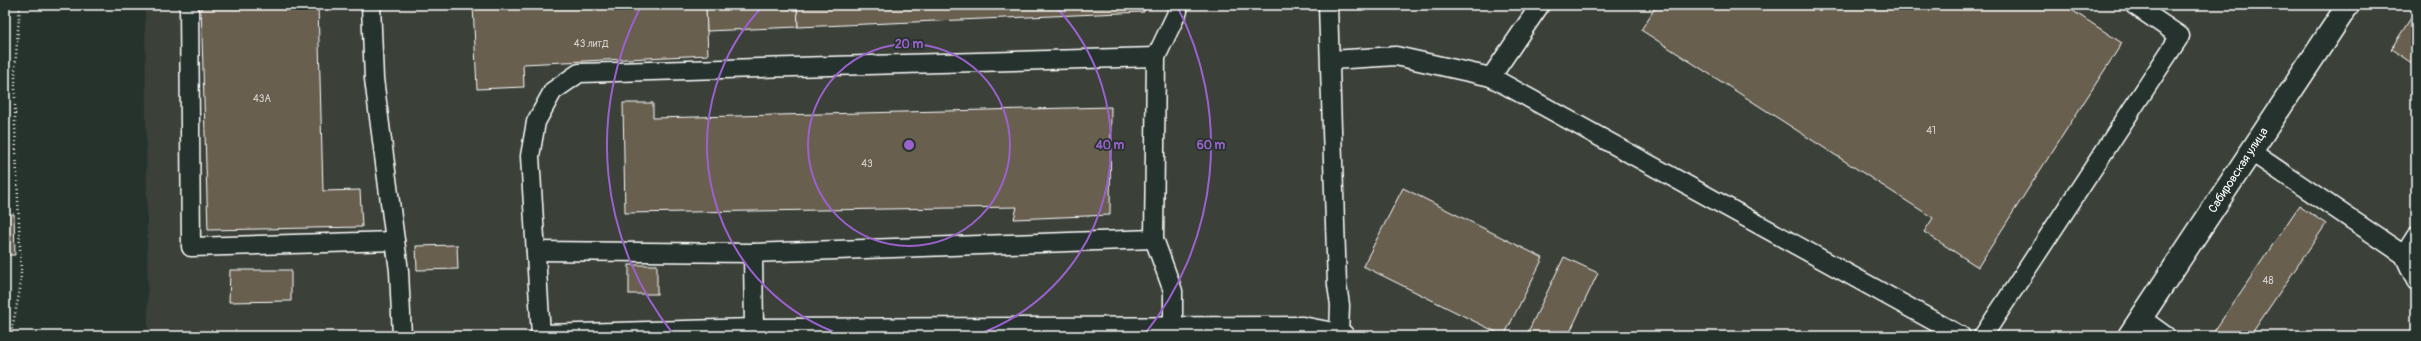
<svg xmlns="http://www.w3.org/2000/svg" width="2421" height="341" viewBox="0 0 2421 341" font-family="Pangolin,sans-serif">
<rect width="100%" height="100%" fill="#26332d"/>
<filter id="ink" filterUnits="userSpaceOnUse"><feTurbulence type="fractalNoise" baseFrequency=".025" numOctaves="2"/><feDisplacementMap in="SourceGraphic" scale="8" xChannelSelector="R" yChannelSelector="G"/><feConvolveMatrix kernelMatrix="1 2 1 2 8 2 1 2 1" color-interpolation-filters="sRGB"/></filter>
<g filter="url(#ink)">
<path fill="#3a4038" d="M 145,5 L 2416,5 L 2416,336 L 148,336 Z"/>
<g fill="#675e50" stroke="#fff">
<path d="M 201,5 L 318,5 L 323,191 L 360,190 L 362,227 L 208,230 Z"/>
<path d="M 473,5 L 706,5 L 708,55 L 523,64 L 524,87 L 477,89 Z"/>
<path d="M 706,5 L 797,5 L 798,27 L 707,31 Z"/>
<path d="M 797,5 L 1144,5 L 1144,12 L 798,27 Z"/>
<path d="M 1657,5 L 2064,5 L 2122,43 L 1978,267 L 1924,232 L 1933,218 L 1641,30 Z"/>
<path d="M 2416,10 L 2416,66 L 2391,49 Z"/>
<path d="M 623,103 L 653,103 L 653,118 L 1111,107 L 1110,215 L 1014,219 L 1017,207 L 625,213 Z"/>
<path d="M 1403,188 L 1543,258 L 1504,336 L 1363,266 Z"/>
<path d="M 2299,206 L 2326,224 L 2250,336 L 2211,336 Z"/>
<path d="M 5,214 L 14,214 L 15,255 L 5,255 Z"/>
<path d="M 457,245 L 458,269 L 417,270 L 416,246 Z"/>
<path d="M 1564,257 L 1598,273 L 1568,336 L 1526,336 Z"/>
<rect x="629" y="265" width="28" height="29"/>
<path d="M 230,270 L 291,270 L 291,301 L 229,302 Z"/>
</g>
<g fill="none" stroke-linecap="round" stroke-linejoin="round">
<defs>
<g id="lane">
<path d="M 189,5 L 191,247 L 395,241"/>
<path d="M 371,5 L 374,79 L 399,271 L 402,336"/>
<path d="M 1328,5 L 1337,285 L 1340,305 L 1339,334"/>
<path d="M 1331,60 L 1396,56 L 1491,77 L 1961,336"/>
<path d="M 1491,77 L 1540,5"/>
<path d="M 2250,151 L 2404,255 L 2416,281"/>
<path d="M 536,251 L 753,253"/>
<path d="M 2404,255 L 2416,236"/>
<path d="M 2141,318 L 2166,336"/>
<path d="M 754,330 L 753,253 L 1154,239"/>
<path d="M 1173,330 L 1173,291 L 1154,239 L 1156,57 L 1178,11 L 1178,5"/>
<path d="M 541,336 L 530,156 L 536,122 L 553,91 L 579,73 L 1156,57"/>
<path d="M 1983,336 L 2180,36 L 2134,5"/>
</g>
<path id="street" d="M 2129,336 L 2348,5"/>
<path id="secondary" d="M 544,336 L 754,330 L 1302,328 L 1343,336"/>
</defs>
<use href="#lane" stroke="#fff" stroke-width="21"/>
<use href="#street" stroke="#fff" stroke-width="25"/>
<use href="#secondary" stroke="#fff" stroke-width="25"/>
<path stroke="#fff" stroke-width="2.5" stroke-dasharray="1 3" stroke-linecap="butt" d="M 11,333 L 20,290 L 21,272 L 15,126 L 15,68 L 20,5"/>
<use href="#lane" stroke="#26332d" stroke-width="18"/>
<use href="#street" stroke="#26332d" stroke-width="22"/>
<use href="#secondary" stroke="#26332d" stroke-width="22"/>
</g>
</g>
<g fill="none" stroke="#9c61cf" stroke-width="2">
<circle cx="909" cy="145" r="101"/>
<path d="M845 336A201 201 0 0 1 764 5M1054 5A201 201 0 0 1 973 336"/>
<path d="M674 335A302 302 0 0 1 641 6M1177 6A302 302 0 0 1 1144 335"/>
</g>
<g text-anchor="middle" stroke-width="3.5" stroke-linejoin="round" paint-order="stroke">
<g font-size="10" fill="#d9d7d3">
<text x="591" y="47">43 литД</text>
<text x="262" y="102">43А</text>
<text x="1931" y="134">41</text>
<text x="867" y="167">43</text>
<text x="2268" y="284">48</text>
</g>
<g font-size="12" fill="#fff" stroke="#26332d">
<text transform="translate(2238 170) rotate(-57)" y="4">Сабировская улица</text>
</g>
</g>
<circle cx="909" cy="145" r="6" fill="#9c61cf" stroke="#26332d" stroke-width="2"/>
<g font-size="12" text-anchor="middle" font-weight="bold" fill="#9c61cf" stroke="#26332d" stroke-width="3.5" stroke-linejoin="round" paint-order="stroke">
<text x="909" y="48">20 m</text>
<text x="1110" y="149">40 m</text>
<text x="1211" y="149">60 m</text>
</g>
<rect width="2421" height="341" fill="none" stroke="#26332d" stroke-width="20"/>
<rect x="10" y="10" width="2401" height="321" fill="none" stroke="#fff" stroke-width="1.5" filter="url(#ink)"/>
</svg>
